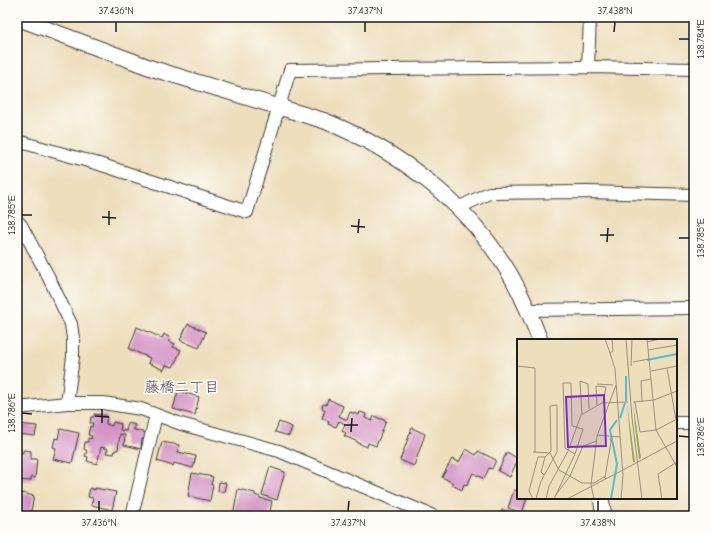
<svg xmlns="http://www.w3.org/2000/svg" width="711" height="533" viewBox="0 0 711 533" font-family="'Comic Neue','Klee One',sans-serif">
<rect width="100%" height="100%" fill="#fdfcf7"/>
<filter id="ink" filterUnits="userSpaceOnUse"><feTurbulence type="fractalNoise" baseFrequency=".025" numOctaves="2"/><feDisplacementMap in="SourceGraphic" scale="8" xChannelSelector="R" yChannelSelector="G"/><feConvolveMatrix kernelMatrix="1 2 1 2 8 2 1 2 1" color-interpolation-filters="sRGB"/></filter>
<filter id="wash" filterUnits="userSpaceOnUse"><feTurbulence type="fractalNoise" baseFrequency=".012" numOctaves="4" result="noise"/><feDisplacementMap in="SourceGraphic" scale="16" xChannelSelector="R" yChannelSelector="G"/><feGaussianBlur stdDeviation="0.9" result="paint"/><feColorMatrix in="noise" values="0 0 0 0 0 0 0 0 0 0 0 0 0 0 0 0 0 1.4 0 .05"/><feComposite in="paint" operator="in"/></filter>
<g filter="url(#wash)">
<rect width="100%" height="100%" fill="#eddebc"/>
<g id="blocks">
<g fill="#d494c5">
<path d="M 188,324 L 206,332 L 199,348 L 180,340 Z"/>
<path d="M 137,327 L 162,338 L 164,334 L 170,338 L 169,341 L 175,344 L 173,347 L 181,350 L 173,367 L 166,365 L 164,370 L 148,363 L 150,358 L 129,349 Z"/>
<path d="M 178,391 L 199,397 L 195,415 L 173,409 Z"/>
<path d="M 328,399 L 343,406 L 339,416 L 347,420 L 350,412 L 359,415 L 360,412 L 366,414 L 365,418 L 372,421 L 374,416 L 386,421 L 376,446 L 368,443 L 367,447 L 358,443 L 358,442 L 344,436 L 346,433 L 342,431 L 345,424 L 339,421 L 336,427 L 328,424 L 329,422 L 322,418 L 325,410 L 322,408 L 323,404 L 326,405 Z"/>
<path d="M 94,414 L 107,416 L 106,424 L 112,426 L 113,422 L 121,424 L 120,430 L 126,431 L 128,423 L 135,425 L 134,430 L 147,433 L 146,439 L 142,439 L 141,449 L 124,445 L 125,435 L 120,434 L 118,450 L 115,450 L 114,454 L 106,453 L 108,449 L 101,447 L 97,464 L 87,461 L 88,457 L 85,456 L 87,451 L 84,449 L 85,442 L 88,442 L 88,438 L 91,439 L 92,436 L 88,435 L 90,426 L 92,427 L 93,423 L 90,423 L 91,417 L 94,417 Z"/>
<path d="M 279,422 L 292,427 L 289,436 L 275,432 Z"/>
<path d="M 17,424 L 37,426 L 35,436 L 17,434 Z"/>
<path d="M 412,428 L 425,434 L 414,466 L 400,460 Z"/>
<path d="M 60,429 L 79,433 L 72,463 L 53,459 L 56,448 L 53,447 L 55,438 L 58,439 Z"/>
<path d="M 162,442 L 179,445 L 178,452 L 196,456 L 193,468 L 174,463 L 173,466 L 157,461 Z"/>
<path d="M 466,449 L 476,455 L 478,451 L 496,460 L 492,469 L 489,468 L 484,479 L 473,473 L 467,485 L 464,484 L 462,490 L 452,485 L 453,483 L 442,477 L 452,459 L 459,462 Z"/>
<path d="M 23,450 L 31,451 L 31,459 L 37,459 L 35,478 L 31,477 L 31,481 L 17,480 L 17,452 L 23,453 Z"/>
<path d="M 507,452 L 518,459 L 510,477 L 498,471 Z"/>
<path d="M 270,467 L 285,472 L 277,500 L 262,495 Z"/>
<path d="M 192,473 L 213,477 L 211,485 L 213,485 L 210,501 L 188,496 Z"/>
<path d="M 219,482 L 226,483 L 224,492 L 218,491 Z"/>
<path d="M 90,488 L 95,490 L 95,488 L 116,492 L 112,510 L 91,505 L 93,498 L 88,497 Z"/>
<path d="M 238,489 L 255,493 L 255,495 L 260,497 L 260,498 L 272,501 L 269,516 L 233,516 Z"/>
<path d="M 514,490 L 518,491 L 518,498 L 527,498 L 522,513 L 508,508 Z"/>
<path d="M 22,493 L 34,496 L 30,516 L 17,516 Z"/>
<path d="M 502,510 L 517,516 L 500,516 Z"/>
</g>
</g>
</g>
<g filter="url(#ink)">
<use href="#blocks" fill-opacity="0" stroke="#3b3934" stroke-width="1"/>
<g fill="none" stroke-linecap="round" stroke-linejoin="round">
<defs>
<g id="minor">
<path d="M 588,67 L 590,17"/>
<path d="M 17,141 L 99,164 L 247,212 L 290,70 L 588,67 L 694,69"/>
<path d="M 458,208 L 489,193 L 588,192 L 694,195"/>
<path d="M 17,221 L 21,225 L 49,278 L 71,324 L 73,338 L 73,357 L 67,403"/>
<path d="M 528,310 L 694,308"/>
<path d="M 17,408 L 67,403 L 103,403 L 141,409 L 181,424 L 279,451 L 433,516"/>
<path d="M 676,423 L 694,423"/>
<path d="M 132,516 L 156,415"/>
</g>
<g id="tertiary">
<path d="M 17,18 L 154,69 L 325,121 C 399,151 466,202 508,271 C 521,292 531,317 540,340"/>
<path d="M 601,498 L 604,516"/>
</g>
</defs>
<use href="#minor" stroke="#3b3934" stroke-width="14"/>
<use href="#tertiary" stroke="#3b3934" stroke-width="17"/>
<use href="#minor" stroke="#fff" stroke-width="12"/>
<use href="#tertiary" stroke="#fff" stroke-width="15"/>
</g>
</g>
<path fill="none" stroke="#1c1c1c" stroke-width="1.5" d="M 116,32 L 116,22M 365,32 L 365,22M 614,32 L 615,22M 679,39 L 689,39M 22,215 L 32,215M 102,217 L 116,218M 109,225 L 109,211M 351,226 L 365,227M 358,233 L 359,219M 600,235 L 614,235M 679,238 L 689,238M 607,242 L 608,228M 22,413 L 32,414M 95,416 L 109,417M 102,423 L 102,409M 344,425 L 358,425M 351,432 L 352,418M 679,436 L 689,437M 99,511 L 99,501M 348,511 L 349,501M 598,511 L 598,501"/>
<g text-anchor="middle" stroke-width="3.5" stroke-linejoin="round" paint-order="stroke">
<g font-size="15" fill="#5c4657" stroke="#fdfcf7">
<text x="182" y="392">藤橋二丁目</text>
</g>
</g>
<g transform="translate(517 339)">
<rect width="160" height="160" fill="#eddebc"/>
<path d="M 110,64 L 118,123 L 116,123 L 113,97 ZM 116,64 L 124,119 L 122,120 L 118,88 Z" fill="#90a758"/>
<path fill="none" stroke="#55bbd3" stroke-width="2" d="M 130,21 L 160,15M 109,62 L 109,37M 103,79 L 108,64M 94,160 L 100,125 L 93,91 L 100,81"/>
<path fill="none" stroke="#99907c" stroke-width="1" d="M 88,0 L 93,14M 95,0 L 96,12 L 93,14 L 98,30 L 106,136 L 104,160M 109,0 L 115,79 L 125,160M 130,0 L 139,91 L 160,128M 130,3 L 143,0M 131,11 L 160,6M 116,23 L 132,20M 0,27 L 18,29 L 18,113M 114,27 L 115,0M 150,29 L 159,81M 134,32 L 160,27M 80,45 L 96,46M 125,62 L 124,42 L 134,40M 116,63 L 137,61 L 160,52M 118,63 L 123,93 L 139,91 L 160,80M 80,66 L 79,47 L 89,48 L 86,64M 65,75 L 63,42 L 71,45 L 72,70M 80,96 L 103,98M 16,113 L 33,114 L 42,131 L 65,144 L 77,144 L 87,138 L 89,140M 106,131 L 160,102M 27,136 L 24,133 L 28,118M 88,138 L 94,103 L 93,99M 38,157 L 53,137 L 66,107 L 80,102M 16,160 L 12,152 L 21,118 L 28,118 L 34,112 L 33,67 L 40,66 L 40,113 L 24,142 L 19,160M 29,160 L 32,147 L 51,112 L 64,76 L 85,64 L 111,63M 37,160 L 58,115 L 66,90 L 55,87 L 54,44 L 46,44 L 48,109 L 58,115M 50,160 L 106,131M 77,160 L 74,146 L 80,97 L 99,46M 145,160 L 141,135 L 160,123"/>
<path fill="#7b2cbf" fill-opacity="0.15" stroke="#7b2cbf" stroke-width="2" d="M 87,56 L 89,107 L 51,108 L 49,58 Z"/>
<rect width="160" height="160" fill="none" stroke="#1c1c1c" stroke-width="2"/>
</g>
<rect width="711" height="533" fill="none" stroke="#fdfcf7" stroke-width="44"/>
<rect x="22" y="22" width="667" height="489" fill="none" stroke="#1c1c1c" stroke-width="1.5"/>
<g font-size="10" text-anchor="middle" fill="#1c1c1c">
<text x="116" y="14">37.436°N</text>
<text x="365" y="14">37.437°N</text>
<text x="615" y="14">37.438°N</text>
<text transform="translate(700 39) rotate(-90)" y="4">138.784°E</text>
<text transform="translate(11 215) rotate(-90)" y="4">138.785°E</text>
<text transform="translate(700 238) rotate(-90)" y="4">138.785°E</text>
<text transform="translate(11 413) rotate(-90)" y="4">138.786°E</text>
<text transform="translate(700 437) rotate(-90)" y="4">138.786°E</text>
<text x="99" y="526">37.436°N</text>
<text x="348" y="526">37.437°N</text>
<text x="598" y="526">37.438°N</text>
</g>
</svg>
